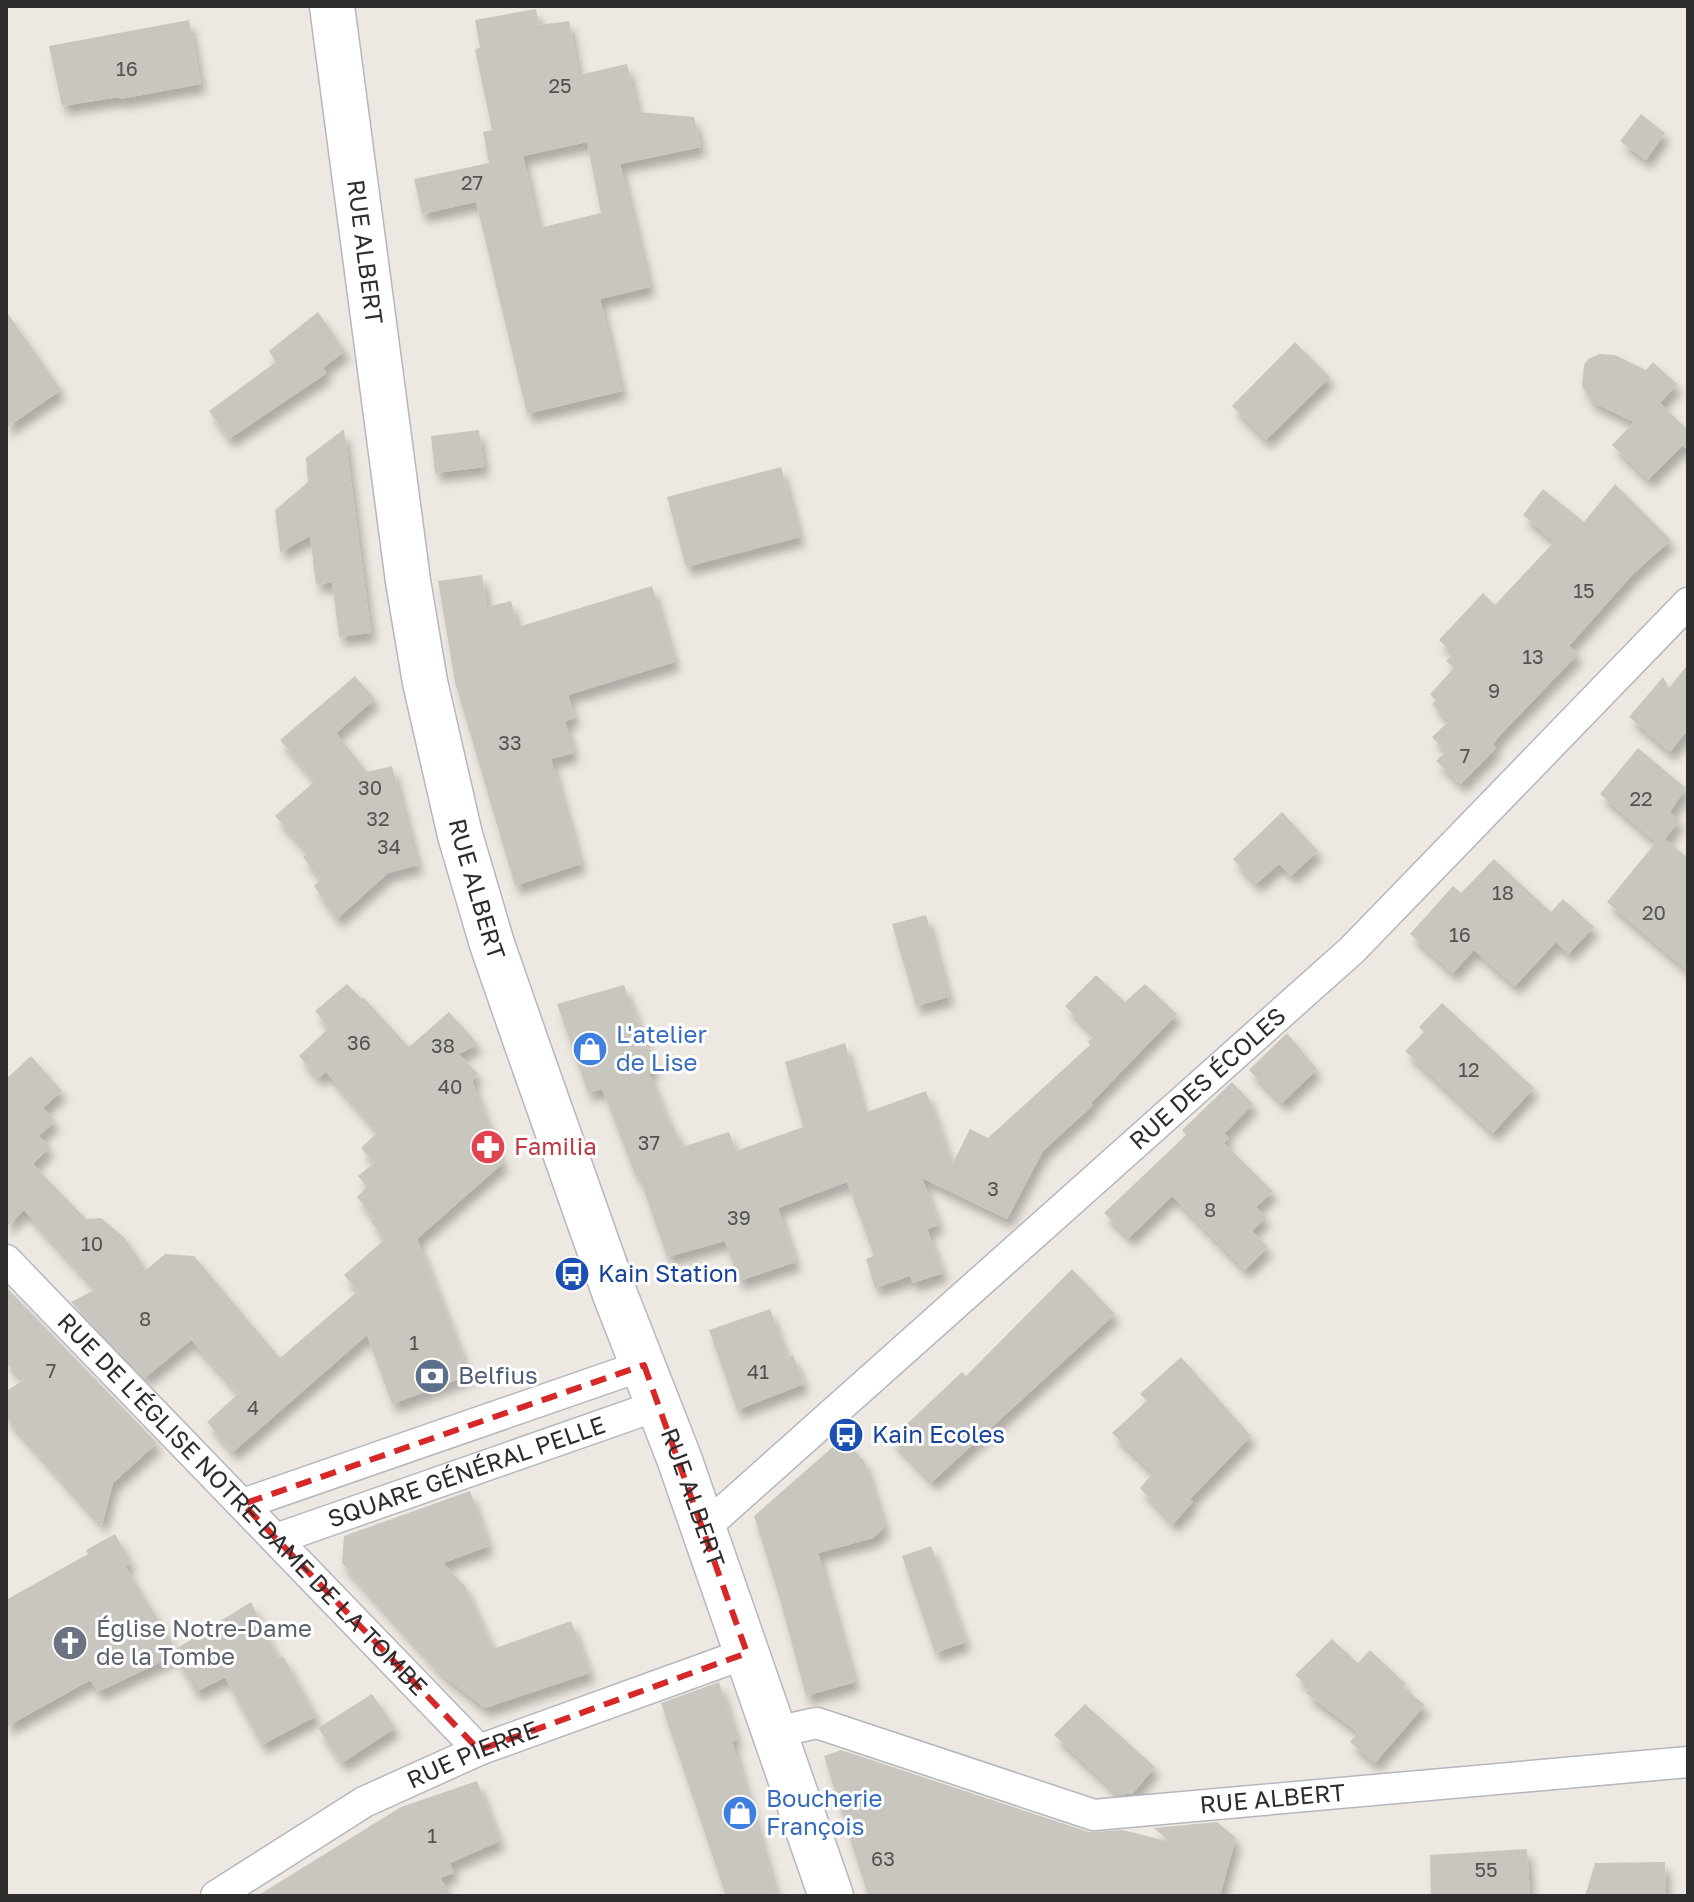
<svg xmlns="http://www.w3.org/2000/svg" width="1694" height="1902" viewBox="0 0 1694 1902" font-family="'Golos Text',sans-serif">
<defs>
<filter id="shadow"><feDropShadow dx="5" dy="9" stdDeviation="4" flood-color="#0004"/></filter>
</defs>
<rect width="100%" height="100%" fill="#ede8e1"/>
<g fill="#c9c6bf" fill-rule="evenodd" filter="url(#shadow)">
<path d="M 536,9 L 539,25 L 569,21 L 579,75 L 627,64 L 638,112 L 694,117 L 701,147 L 620,164 L 650,287 L 600,299 L 622,391 L 527,414 L 476,202 L 422,214 L 414,179 L 489,163 L 483,132 L 492,130 L 475,49 L 480,48 L 475,20 ZM 587,142 L 601,213 L 539,228 L 523,156 Z"/>
<path d="M 189,20 L 201,84 L 120,99 L 119,97 L 62,106 L 49,46 Z"/>
<path d="M 1641,114 L 1665,133 L 1646,160 L 1620,141 Z"/>
<path d="M 6,311 L 61,390 L 6,428 Z"/>
<path d="M 318,312 L 345,351 L 323,368 L 327,373 L 229,439 L 209,411 L 276,362 L 269,351 Z"/>
<path d="M 1295,342 L 1330,377 L 1266,440 L 1232,406 Z"/>
<path d="M 1600,354 L 1615,355 L 1646,370 L 1653,362 L 1677,384 L 1660,403 L 1688,430 L 1688,449 L 1682,446 L 1648,480 L 1612,445 L 1634,422 L 1592,402 L 1582,386 L 1584,365 L 1588,359 Z"/>
<path d="M 344,429 L 371,633 L 339,637 L 332,582 L 316,585 L 310,536 L 280,552 L 275,510 L 308,482 L 306,458 Z"/>
<path d="M 479,430 L 484,467 L 435,473 L 431,436 Z"/>
<path d="M 781,467 L 800,537 L 686,567 L 667,497 Z"/>
<path d="M 1615,484 L 1671,540 L 1633,574 L 1569,646 L 1578,654 L 1501,734 L 1493,744 L 1496,748 L 1461,784 L 1436,761 L 1446,751 L 1432,737 L 1449,721 L 1432,704 L 1436,701 L 1430,694 L 1454,668 L 1446,661 L 1453,654 L 1439,640 L 1483,593 L 1495,605 L 1554,542 L 1523,515 L 1543,489 L 1584,522 Z"/>
<path d="M 482,575 L 487,607 L 511,601 L 518,627 L 652,586 L 675,662 L 568,695 L 575,718 L 565,721 L 574,753 L 551,759 L 581,864 L 515,886 L 455,682 L 438,581 Z"/>
<path d="M 1688,664 L 1688,730 L 1670,752 L 1629,717 L 1663,677 L 1669,688 Z"/>
<path d="M 355,676 L 375,699 L 336,733 L 367,772 L 392,766 L 418,865 L 388,873 L 337,919 L 314,886 L 321,879 L 303,857 L 308,852 L 275,816 L 315,781 L 280,740 Z"/>
<path d="M 1638,748 L 1686,788 L 1670,812 L 1679,821 L 1665,839 L 1688,858 L 1688,971 L 1607,902 L 1656,842 L 1600,794 Z"/>
<path d="M 1282,812 L 1318,851 L 1291,876 L 1279,864 L 1256,884 L 1233,859 Z"/>
<path d="M 1494,859 L 1551,912 L 1563,899 L 1594,927 L 1568,954 L 1556,942 L 1515,986 L 1474,950 L 1453,973 L 1410,934 L 1453,886 L 1461,893 Z"/>
<path d="M 926,915 L 949,997 L 916,1006 L 892,924 Z"/>
<path d="M 1096,975 L 1125,1002 L 1145,984 L 1177,1014 L 1091,1103 L 1093,1105 L 1043,1151 L 1007,1219 L 922,1178 L 939,1225 L 927,1229 L 943,1273 L 913,1283 L 910,1276 L 875,1288 L 866,1259 L 874,1256 L 847,1182 L 778,1208 L 796,1262 L 739,1281 L 725,1241 L 667,1257 L 639,1176 L 636,1177 L 602,1089 L 588,1093 L 557,1004 L 624,985 L 655,1068 L 648,1071 L 670,1126 L 673,1125 L 682,1147 L 729,1132 L 736,1151 L 803,1127 L 785,1062 L 845,1043 L 864,1113 L 926,1091 L 952,1165 L 970,1129 L 988,1138 L 1090,1045 L 1088,1042 L 1094,1035 L 1065,1006 Z"/>
<path d="M 347,984 L 362,999 L 364,998 L 409,1047 L 449,1012 L 478,1044 L 459,1054 L 478,1074 L 472,1081 L 503,1163 L 417,1239 L 470,1375 L 392,1404 L 367,1335 L 233,1452 L 207,1422 L 239,1393 L 191,1340 L 145,1378 L 71,1302 L 96,1289 L 24,1210 L 6,1227 L 6,1079 L 31,1056 L 62,1091 L 43,1108 L 55,1121 L 39,1136 L 50,1147 L 33,1164 L 86,1219 L 101,1218 L 124,1237 L 146,1270 L 165,1254 L 194,1256 L 280,1358 L 358,1291 L 344,1275 L 385,1239 L 371,1221 L 374,1218 L 357,1197 L 367,1187 L 358,1176 L 374,1163 L 361,1148 L 378,1132 L 326,1072 L 318,1078 L 299,1056 L 329,1028 L 315,1011 Z"/>
<path d="M 1442,1003 L 1534,1088 L 1493,1133 L 1405,1051 L 1424,1032 L 1419,1027 Z"/>
<path d="M 1287,1033 L 1317,1069 L 1282,1103 L 1249,1070 Z"/>
<path d="M 1232,1082 L 1253,1104 L 1224,1134 L 1229,1138 L 1224,1143 L 1273,1191 L 1256,1207 L 1266,1217 L 1252,1231 L 1268,1247 L 1245,1270 L 1172,1196 L 1129,1238 L 1104,1213 L 1186,1135 L 1182,1130 Z"/>
<path d="M 1072,1269 L 1115,1314 L 932,1482 L 891,1439 L 962,1372 L 966,1376 Z"/>
<path d="M 6,1287 L 157,1443 L 113,1483 L 102,1525 L 6,1417 L 6,1391 L 24,1380 L 6,1362 Z"/>
<path d="M 770,1309 L 787,1358 L 793,1355 L 804,1384 L 737,1410 L 709,1330 Z"/>
<path d="M 1181,1357 L 1251,1436 L 1190,1499 L 1193,1502 L 1173,1524 L 1140,1488 L 1153,1473 L 1112,1433 L 1147,1401 L 1140,1394 Z"/>
<path d="M 843,1438 L 864,1461 L 885,1527 L 873,1538 L 818,1553 L 855,1682 L 806,1696 L 779,1596 L 754,1516 Z"/>
<path d="M 470,1491 L 489,1546 L 443,1563 L 465,1586 L 493,1649 L 571,1621 L 590,1673 L 485,1708 L 443,1675 L 342,1563 L 344,1536 Z"/>
<path d="M 115,1534 L 131,1563 L 125,1566 L 176,1649 L 251,1602 L 278,1658 L 283,1656 L 316,1716 L 262,1745 L 225,1677 L 196,1692 L 175,1655 L 98,1692 L 90,1680 L 6,1727 L 6,1600 L 88,1554 L 86,1550 Z"/>
<path d="M 931,1546 L 966,1642 L 935,1653 L 902,1556 Z"/>
<path d="M 1332,1639 L 1358,1663 L 1370,1650 L 1406,1684 L 1403,1687 L 1425,1705 L 1375,1763 L 1350,1742 L 1358,1732 L 1306,1693 L 1310,1688 L 1295,1675 Z"/>
<path d="M 719,1682 L 737,1739 L 732,1741 L 777,1896 L 726,1896 L 661,1703 Z"/>
<path d="M 372,1694 L 395,1728 L 342,1763 L 318,1728 Z"/>
<path d="M 1085,1704 L 1155,1767 L 1133,1793 L 1119,1795 L 1054,1735 Z"/>
<path d="M 841,1750 L 1089,1832 L 1123,1830 L 1170,1842 L 1154,1828 L 1217,1822 L 1236,1838 L 1220,1896 L 868,1896 L 824,1756 Z"/>
<path d="M 477,1781 L 500,1841 L 450,1863 L 454,1873 L 440,1878 L 452,1896 L 257,1896 L 401,1807 Z"/>
<path d="M 1527,1849 L 1530,1896 L 1431,1896 L 1430,1855 Z"/>
<path d="M 1665,1862 L 1666,1895 L 1585,1896 L 1595,1863 Z"/>
</g>
<g fill="none" stroke-linecap="round" stroke-linejoin="round">
<defs>
<g id="street">
<path id="s1" d="M 6,1260 L 479,1750"/>
<path d="M 243,1504 L 644,1365"/>
<path id="s2" d="M 702,1530 L 1352,950 L 1688,603"/>
<path id="s3" d="M 276,1539 L 659,1405"/>
<path id="s4" d="M 775,1732 L 817,1723 L 1094,1815 L 1688,1762"/>
<path id="s5" d="M 216,1896 L 364,1802 L 479,1750 L 747,1653"/>
</g>
<g id="secondary">
<path id="s6" d="M 332,6 L 408,581 L 425,682 L 460,835 L 492,944 L 526,1042 L 616,1297 L 679,1458 L 831,1896"/>
</g>
</defs>
<use href="#street" stroke="#b4b7bf" stroke-width="33"/>
<use href="#secondary" stroke="#b4b7bf" stroke-width="47"/>
<use href="#street" stroke="#fff" stroke-width="30"/>
<use href="#secondary" stroke="#fff" stroke-width="44"/>
</g>
<path fill="none" stroke="#d62828" stroke-width="6" stroke-dasharray="16 10" stroke-linejoin="round" d="M 644,1365 L 747,1653 L 479,1750 L 243,1504 Z"/>
<defs>
<symbol id="shop-disc" viewBox="-11 -11 22 22"><circle r="9.5" fill="#3f7fe0" stroke="#fff"/><path d="M-5-2.5h2.3a2.7 3.5 0 0 1 5.4 0H5L5.5 6h-11ZM-1.5-2.5h3a1.5 2.3 0 0 0-3 0Z" fill="#fff"/></symbol>
<symbol id="pharmacy-disc" viewBox="-11 -11 22 22"><circle r="9.5" fill="#e0444e" stroke="#fff"/><path d="M-2-6h4v4h4v4h-4v4h-4v-4h-4v-4h4Z" fill="#fff"/></symbol>
<symbol id="bus-disc" viewBox="-11 -11 22 22"><circle r="9.5" fill="#1a4fb4" stroke="#fff"/><path d="M-5-6H5V4H4V6H2V4H-2V6H-4V4H-5ZM-3.5-4V0h7V-4ZM-3.5 1.2v1.5H-2V1.2ZM2 1.2v1.5H3.5V1.2Z" fill="#fff"/></symbol>
<symbol id="bank-disc" viewBox="-11 -11 22 22"><circle r="9.5" fill="#5c6f8a" stroke="#fff"/><path d="M-6-4H6V4H-6ZM0-2.3a2.3 2.3 0 1 0 0 4.6a2.3 2.3 0 1 0 0-4.6Z" fill="#fff"/></symbol>
<symbol id="church-disc" viewBox="-11 -11 22 22"><circle r="9.5" fill="#6b7280" stroke="#fff"/><path d="M-1.2-6h2.4v3.5h3.3v2.4h-3.3V6h-2.4V-.1h-3.3v-2.4h3.3Z" fill="#fff"/></symbol>
</defs>
<g fill-rule="evenodd">
<use href="#shop-disc" x="570" y="1029" width="40" height="40"/>
<use href="#pharmacy-disc" x="468" y="1127" width="40" height="40"/>
<use href="#bus-disc" x="552" y="1254" width="40" height="40"/>
<use href="#bank-disc" x="412" y="1356" width="40" height="40"/>
<use href="#bus-disc" x="826" y="1415" width="40" height="40"/>
<use href="#church-disc" x="50" y="1623" width="40" height="40"/>
<use href="#shop-disc" x="720" y="1793" width="40" height="40"/>
</g>
<g text-anchor="middle" stroke-width="6" stroke-linejoin="round" paint-order="stroke">
<g font-size="20" fill="#545352">
<text x="127" y="76">16</text>
<text x="560" y="93">25</text>
<text x="472" y="190">27</text>
<text x="1584" y="598">15</text>
<text x="1533" y="664">13</text>
<text x="1494" y="698">9</text>
<text x="510" y="750">33</text>
<text x="1465" y="763">7</text>
<text x="370" y="795">30</text>
<text x="1641" y="806">22</text>
<text x="378" y="826">32</text>
<text x="389" y="854">34</text>
<text x="1503" y="900">18</text>
<text x="1654" y="920">20</text>
<text x="1460" y="942">16</text>
<text x="359" y="1050">36</text>
<text x="443" y="1053">38</text>
<text x="1469" y="1077">12</text>
<text x="450" y="1094">40</text>
<text x="649" y="1150">37</text>
<text x="993" y="1196">3</text>
<text x="1210" y="1217">8</text>
<text x="739" y="1225">39</text>
<text x="92" y="1251">10</text>
<text x="145" y="1326">8</text>
<text x="414" y="1350">1</text>
<text x="51" y="1378">7</text>
<text x="758" y="1379">41</text>
<text x="253" y="1415">4</text>
<text x="432" y="1843">1</text>
<text x="883" y="1866">63</text>
<text x="1486" y="1877">55</text>
</g>
<g font-size="24" fill="#2d2d2d" stroke="#fff">
<text dy="8" stroke="none"><textPath href="#s6" startOffset="248">RUE ALBERT</textPath></text>
<text dy="8" stroke="none"><textPath href="#s6" startOffset="896">RUE ALBERT</textPath></text>
<text dy="8" stroke="none"><textPath href="#s2" startOffset="678">RUE DES ÉCOLES</textPath></text>
<text dy="8" stroke="none"><textPath href="#s3" startOffset="202">SQUARE GÉNÉRAL PELLE</textPath></text>
<text dy="8" stroke="none"><textPath href="#s6" startOffset="1542">RUE ALBERT</textPath></text>
<text dy="8" stroke="none"><textPath href="#s1" startOffset="340">RUE DE L’ÉGLISE NOTRE-DAME DE LA TOMBE</textPath></text>
<text dy="8" stroke="none"><textPath href="#s5" startOffset="294">RUE PIERRE</textPath></text>
<text dy="8" stroke="none"><textPath href="#s4" startOffset="514">RUE ALBERT</textPath></text>
</g>
<g font-size="24" fill="#366cbe" stroke="#fff" text-anchor="start">
<text x="616" y="1043">L'atelier<tspan x="616" dy="28">de Lise</tspan></text>
<text x="766" y="1807">Boucherie<tspan x="766" dy="28">François</tspan></text>
</g>
<g font-size="24" fill="#be3a42" stroke="#fff" text-anchor="start">
<text x="514" y="1155">Familia</text>
</g>
<g font-size="24" fill="#164399" stroke="#fff" text-anchor="start">
<text x="598" y="1282">Kain Station</text>
<text x="872" y="1443">Kain Ecoles</text>
</g>
<g font-size="24" fill="#4e5e75" stroke="#fff" text-anchor="start">
<text x="458" y="1384">Belfius</text>
</g>
<g font-size="24" fill="#5b616d" stroke="#fff" text-anchor="start">
<text x="96" y="1637">Église Notre-Dame<tspan x="96" dy="28">de la Tombe</tspan></text>
</g>
</g>
<rect width="1694" height="1902" fill="none" stroke="#2d2d2d" stroke-width="16"/>
</svg>
